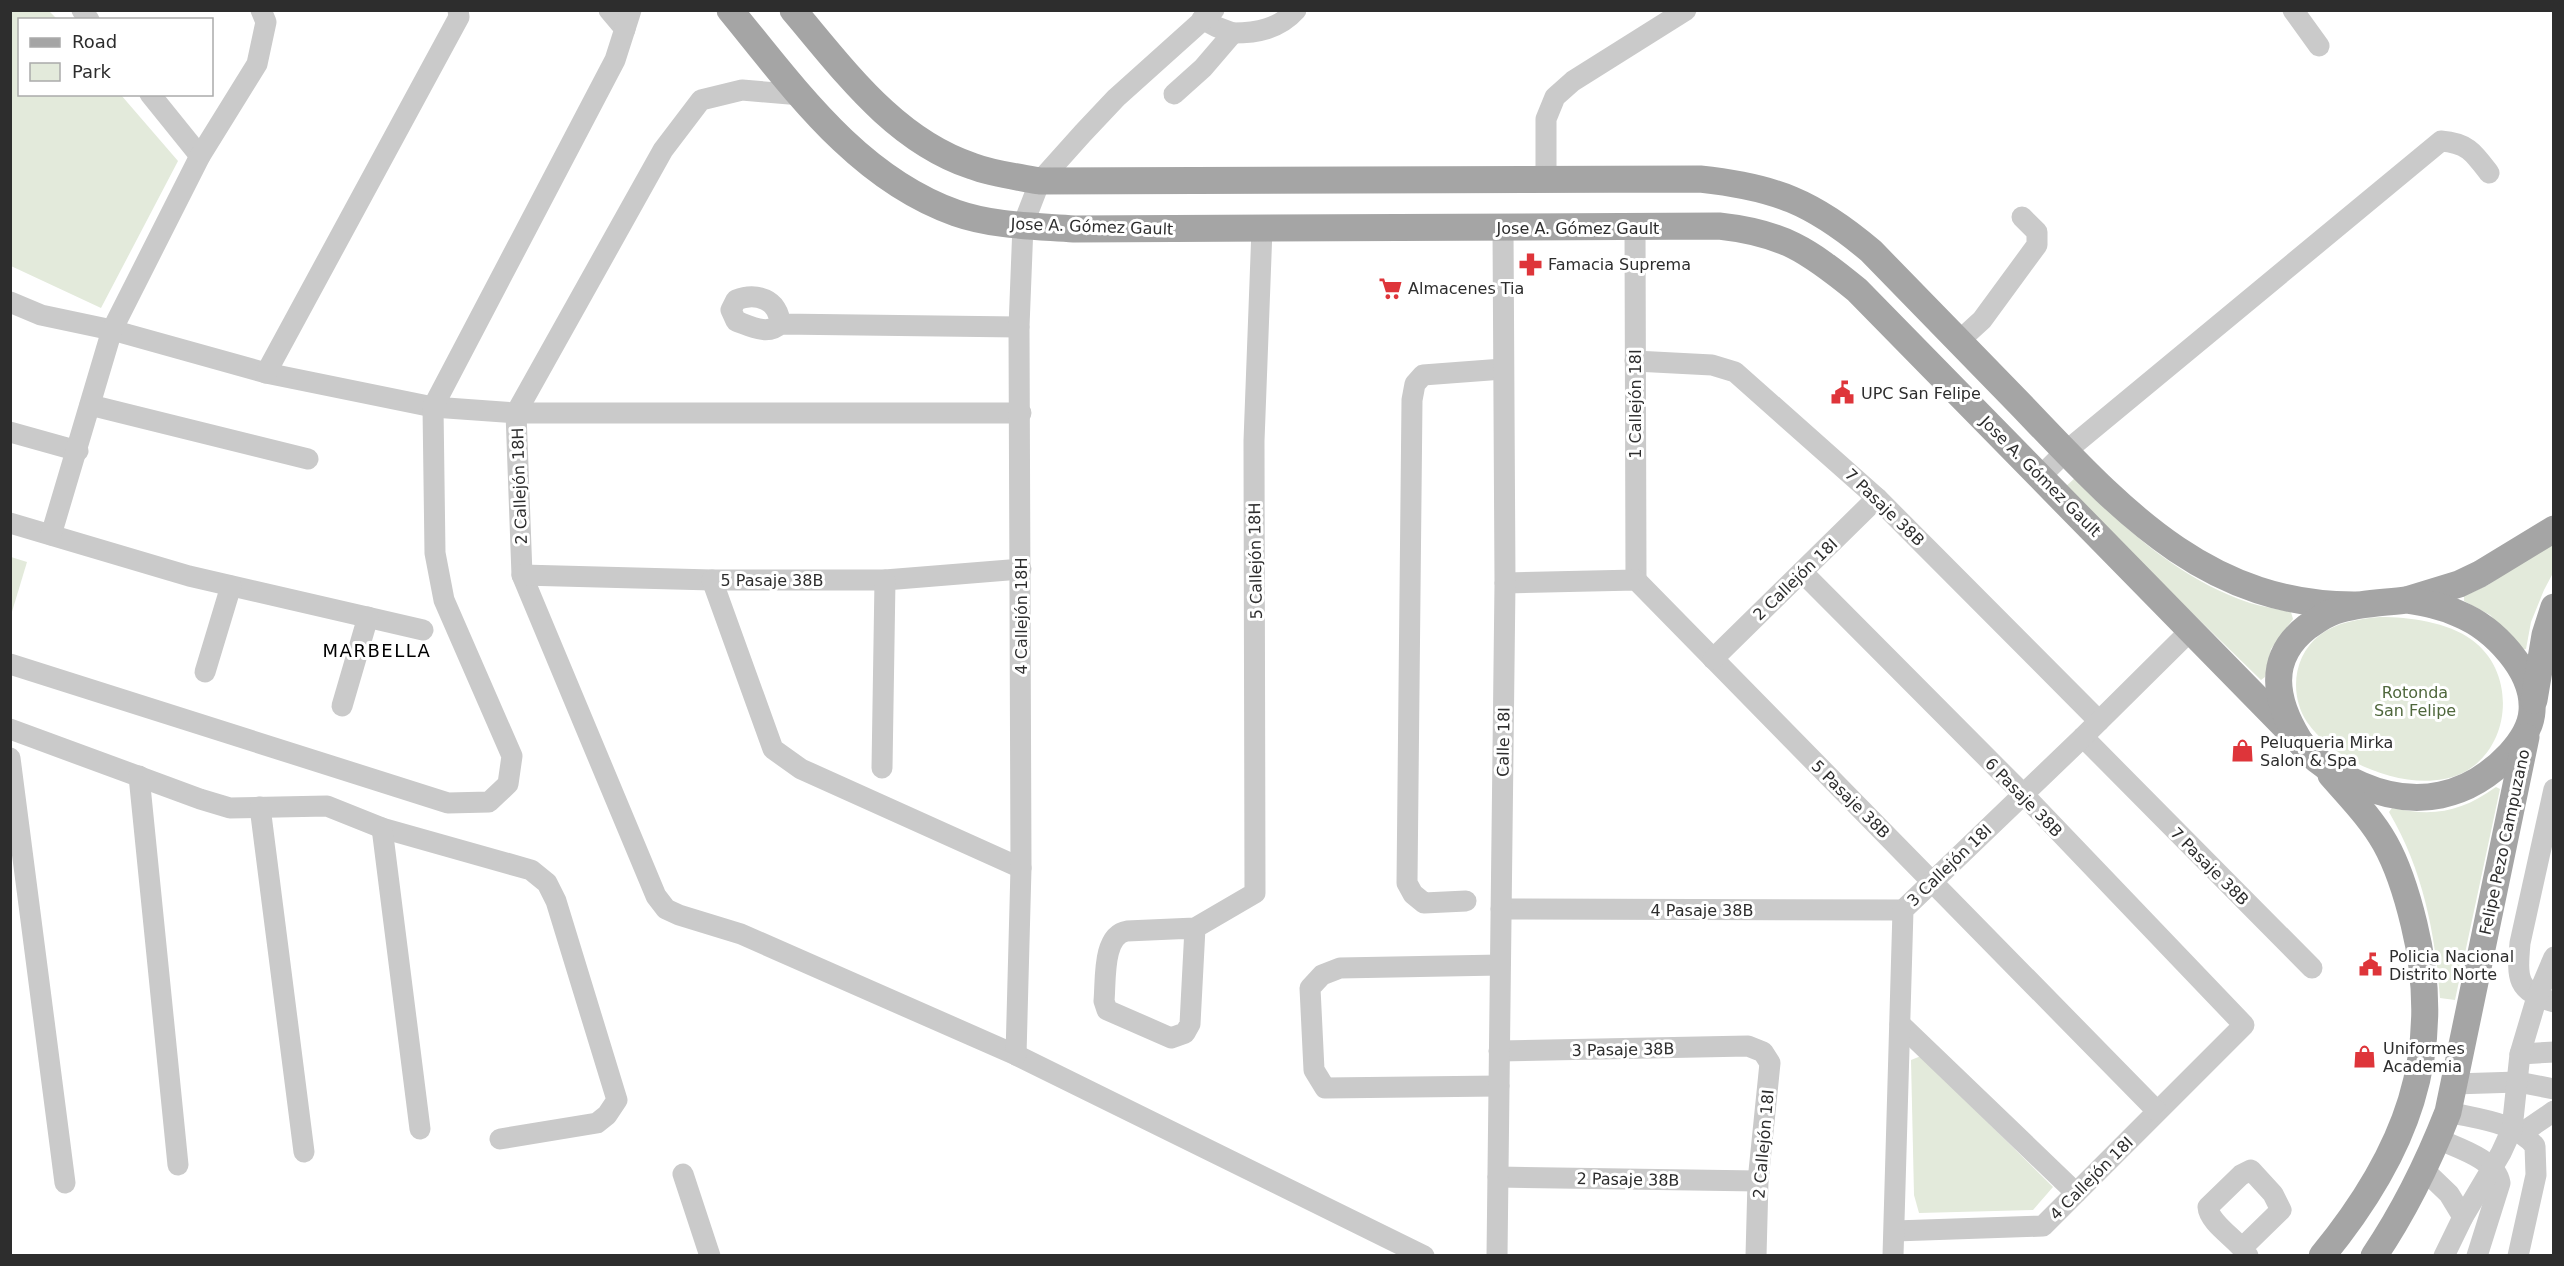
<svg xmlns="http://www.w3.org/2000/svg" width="2564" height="1266" viewBox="0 0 2564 1266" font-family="'DejaVu Sans',sans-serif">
<rect width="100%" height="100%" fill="#fff"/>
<g fill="#e3eadb">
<path d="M 11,10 L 49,11 L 57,19 L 20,20 L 20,94 L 121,95 L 178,161 L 101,308 L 11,266 Z"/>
<path d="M 2075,478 C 2126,530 2179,579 2250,603 C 2263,607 2278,609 2291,612 L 2293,619 L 2271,649 L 2265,677 L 2261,680 L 2064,488 Z"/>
<path d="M 2553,541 L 2553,573 L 2544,590 L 2531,622 L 2526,649 L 2522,650 L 2490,615 L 2464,601 L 2464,596 L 2488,585 Z"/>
<path d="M 11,557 L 27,562 L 11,615 L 10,557 Z"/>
<path d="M 2380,617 C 2409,617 2448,622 2472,640 C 2523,677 2509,767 2444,779 C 2398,788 2334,761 2307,722 C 2289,695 2293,655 2320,635 C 2337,622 2359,619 2380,617 Z"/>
<path d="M 2496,787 L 2500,789 L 2455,1000 L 2440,998 C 2435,932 2423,870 2389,812 L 2392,808 C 2434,817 2461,812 2496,787 Z"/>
<path d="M 1921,1056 L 2053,1187 L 2033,1210 L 1919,1213 L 1914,1195 L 1911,1060 Z"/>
</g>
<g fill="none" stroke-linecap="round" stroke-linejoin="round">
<g stroke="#cacaca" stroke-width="21">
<path d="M 82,10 L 89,20"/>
<path d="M 609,10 L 625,29"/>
<path d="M 2293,10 L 2319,46"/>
<path d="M 1233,33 C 1257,33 1279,29 1296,10"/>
<path d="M 150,94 L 200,156"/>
<path d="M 1174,94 L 1203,68 L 1233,33 L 1217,27 L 1202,19"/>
<path d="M 801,95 L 742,90 L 701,100 L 663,150 L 516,413 L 522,575 L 656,896 L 666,909 L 679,915 L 741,934 L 1016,1055 L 1424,1256"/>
<path d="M 1546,180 L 1546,119 L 1555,97 L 1573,81 L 1686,10"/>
<path d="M 1635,228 L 1636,580"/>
<path d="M 10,302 L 41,315 L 112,330 L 266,373 L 433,407 L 516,413 L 1021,413"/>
<path d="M 780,324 C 779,299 756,292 736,300 L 731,310 L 736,321 C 750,326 768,336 780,324 L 1019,327"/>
<path d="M 1959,341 L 1982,320 L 2037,245 L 2037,232 L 2022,217"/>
<path d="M 1635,361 L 1712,365 L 1735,372 L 1877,498 L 2099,721"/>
<path d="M 266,373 L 459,17 L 458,10"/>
<path d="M 90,405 L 308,459"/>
<path d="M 10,432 L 78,451"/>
<path d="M 2041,476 L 2065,452 L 2441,141 C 2468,143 2474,153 2489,173"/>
<path d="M 10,523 L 189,576 L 423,630"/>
<path d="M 51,535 L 112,330 L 200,156 L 257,64 L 266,22 L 261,10"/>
<path d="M 1802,572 L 2023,794 L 2244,1025 L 2043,1226 L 1895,1231"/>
<path d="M 522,575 L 712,580 L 885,580 L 1021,569"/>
<path d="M 712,580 L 773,749 L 801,769 L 1021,868"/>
<path d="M 1505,583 L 1636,580 L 2157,1111"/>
<path d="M 1713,659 L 1877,498"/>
<path d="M 10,664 L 448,803 L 489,802 L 508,784 L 512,756 L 444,600 L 435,553 L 433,407 L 615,60 L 631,10"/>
<path d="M 205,672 L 231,586"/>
<path d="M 342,706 L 368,617"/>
<path d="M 10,729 L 200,799 L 230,808 L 327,806 L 382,828 L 531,870 L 547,883 L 556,901 L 617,1100 L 607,1115 L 597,1123 L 500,1139"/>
<path d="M 2083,737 L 2312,968"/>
<path d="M 10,758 L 65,1183"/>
<path d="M 882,768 L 885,580"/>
<path d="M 139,776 L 178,1165"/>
<path d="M 2554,789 L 2520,943 C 2517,979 2516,991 2554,1002"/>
<path d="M 260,807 L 304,1152"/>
<path d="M 382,828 L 420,1129"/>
<path d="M 1466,901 L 1424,903 L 1413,894 L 1407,883 L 1412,400 L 1415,384 L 1423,375 L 1503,369"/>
<path d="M 1501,909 L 1903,910"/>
<path d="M 1195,928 L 1190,1024 L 1185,1033 L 1171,1038 L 1107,1010 L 1104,1001 C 1106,981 1102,935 1127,931 L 1195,928 L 1255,893 L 1254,441 L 1262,229"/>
<path d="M 1900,1024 L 2076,1193"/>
<path d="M 1499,1051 L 1748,1046 L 1763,1052 L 1770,1063 L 1758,1181 L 1756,1256"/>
<path d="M 2520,1054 L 2554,1052"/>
<path d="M 1016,1055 L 1021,868 L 1019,327 L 1023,225 L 1040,181 L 1083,133 L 1116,98 L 1214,10"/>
<path d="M 2454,1084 L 2518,1082 L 2554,1089"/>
<path d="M 1499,1086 L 1325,1088 L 1314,1070 L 1310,988 L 1322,975 L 1340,968 L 1500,965"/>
<path d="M 2448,1112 C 2477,1119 2516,1122 2535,1146 L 2536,1175 L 2518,1256"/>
<path d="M 2522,1133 L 2554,1111"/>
<path d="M 2438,1139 C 2457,1148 2496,1159 2500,1183 L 2477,1256"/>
<path d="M 2424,1170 L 2449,1194 L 2463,1217"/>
<path d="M 683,1174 L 710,1256"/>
<path d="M 1498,1177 L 1758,1181"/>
<path d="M 2243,1247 L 2281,1210 L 2273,1194 L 2251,1170 L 2241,1175 L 2208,1207 C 2209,1224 2239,1240 2248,1256"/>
<path d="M 1497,1256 L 1505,583 L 1503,229"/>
<path d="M 1893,1256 L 1903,910 L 2083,737 L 2191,630"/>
<path d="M 2444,1256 L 2463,1217 L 2501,1153 L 2512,1129 L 2520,1054 L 2537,997 L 2554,957"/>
</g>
<g stroke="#a5a5a5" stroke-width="27">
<path d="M 730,10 C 794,88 857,178 956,213 C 993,226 1035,226 1074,229 L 1719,226 C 1783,233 1808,250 1857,290 L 2301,743"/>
<path d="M 793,10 C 844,70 894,140 972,166 C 993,174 1018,177 1040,181 L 1700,179 C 1775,187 1813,202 1871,251 C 1921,302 1970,353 2020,404 C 2117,505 2204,606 2356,605"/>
<path d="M 2410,599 L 2459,584 L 2480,574 L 2554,529"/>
<path d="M 2406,600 C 2425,603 2442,606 2459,614 C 2493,628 2535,670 2532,711 C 2531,727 2521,742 2510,754 C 2469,798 2416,809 2361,785 C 2338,775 2313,762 2299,740 C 2275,701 2266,659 2307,627 C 2316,621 2325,614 2335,611 C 2358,603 2382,603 2406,600 Z"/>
<path d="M 2534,700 L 2545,635 L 2554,607"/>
<path d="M 2322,1256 C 2405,1155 2446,1054 2414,924 C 2407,895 2399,868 2385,843 C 2371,818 2350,797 2331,775"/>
<path d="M 2374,1256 C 2405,1210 2428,1163 2448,1112 L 2526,737"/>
</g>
</g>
<defs>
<symbol id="pharmacy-bare" viewBox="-9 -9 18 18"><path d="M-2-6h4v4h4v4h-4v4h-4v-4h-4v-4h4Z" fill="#de353a" stroke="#fff" stroke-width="2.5" paint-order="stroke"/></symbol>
<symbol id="supermarket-bare" viewBox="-9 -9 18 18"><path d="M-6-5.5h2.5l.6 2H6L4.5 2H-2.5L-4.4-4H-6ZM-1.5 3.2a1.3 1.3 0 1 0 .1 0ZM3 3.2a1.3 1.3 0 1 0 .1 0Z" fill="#de353a" stroke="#fff" stroke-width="2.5" paint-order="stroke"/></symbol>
<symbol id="civic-bare" viewBox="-9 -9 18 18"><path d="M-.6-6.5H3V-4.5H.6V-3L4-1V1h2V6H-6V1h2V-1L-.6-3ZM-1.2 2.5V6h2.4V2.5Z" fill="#de353a" stroke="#fff" stroke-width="2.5" paint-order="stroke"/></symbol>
<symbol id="shop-bare" viewBox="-9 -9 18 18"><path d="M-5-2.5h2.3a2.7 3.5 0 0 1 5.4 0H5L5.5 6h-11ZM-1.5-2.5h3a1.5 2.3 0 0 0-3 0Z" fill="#de353a" stroke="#fff" stroke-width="2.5" paint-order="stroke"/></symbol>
</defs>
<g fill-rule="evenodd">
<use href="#pharmacy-bare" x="1514" y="248" width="33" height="33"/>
<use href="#supermarket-bare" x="1374" y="272" width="33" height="33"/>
<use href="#civic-bare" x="1826" y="376" width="33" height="33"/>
<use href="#shop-bare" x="2226" y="734" width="33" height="33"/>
<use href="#civic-bare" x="2354" y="948" width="33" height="33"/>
<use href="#shop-bare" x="2348" y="1040" width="33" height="33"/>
</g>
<g text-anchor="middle" stroke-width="6" stroke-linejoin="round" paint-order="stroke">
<g font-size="16" fill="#2d2d2d" stroke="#fff">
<text transform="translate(1092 226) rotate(2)" y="6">Jose A. Gómez Gault</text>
<text x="1578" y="234">Jose A. Gómez Gault</text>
<text transform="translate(1635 404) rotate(-90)" y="6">1 Callejón 18I</text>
<text transform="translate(2041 476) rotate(45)" y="6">Jose A. Gómez Gault</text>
<text transform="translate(519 486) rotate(-92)" y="6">2 Callejón 18H</text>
<text transform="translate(1885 507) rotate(44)" y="6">7 Pasaje 38B</text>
<text transform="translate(1255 561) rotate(-91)" y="6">5 Callejón 18H</text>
<text transform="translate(1795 579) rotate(-44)" y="6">2 Callejón 18I</text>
<text x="772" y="586">5 Pasaje 38B</text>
<text transform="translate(1021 616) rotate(-90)" y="6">4 Callejón 18H</text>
<text transform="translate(1503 742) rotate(-89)" y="6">Calle 18I</text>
<text transform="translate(2024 797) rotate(46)" y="6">6 Pasaje 38B</text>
<text transform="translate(1851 799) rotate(45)" y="6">5 Pasaje 38B</text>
<text transform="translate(2504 842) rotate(-78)" y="6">Felipe Pezo Campuzano</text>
<text transform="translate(1949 865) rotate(-44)" y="6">3 Callejón 18I</text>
<text transform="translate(2210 866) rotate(45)" y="6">7 Pasaje 38B</text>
<text x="1702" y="916">4 Pasaje 38B</text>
<text transform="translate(1623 1049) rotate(-1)" y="6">3 Pasaje 38B</text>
<text transform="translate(1763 1144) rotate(-85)" y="6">2 Callejón 18I</text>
<text transform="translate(2091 1178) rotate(-45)" y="6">4 Callejón 18I</text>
<text transform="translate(1628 1179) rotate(1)" y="6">2 Pasaje 38B</text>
</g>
<g font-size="16" fill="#2d2d2d" stroke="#fff" text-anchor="start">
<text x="1548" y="270">Famacia Suprema</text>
<text x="1408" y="294">Almacenes Tia</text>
<text x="1861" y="399">UPC San Felipe</text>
<text x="2260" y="748">Peluqueria Mirka<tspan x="2260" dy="18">Salon &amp; Spa</tspan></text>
<text x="2389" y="962">Policia Nacional<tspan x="2389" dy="18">Distrito Norte</tspan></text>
<text x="2383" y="1054">Uniformes<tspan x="2383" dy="18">Academia</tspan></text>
</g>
<g font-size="16" fill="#4f673c" stroke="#fff">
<text x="2415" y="698">Rotonda<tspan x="2415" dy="18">San Felipe</tspan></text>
</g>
<g font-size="18" letter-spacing="1.5" fill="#000" stroke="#fff">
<text x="377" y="657">MARBELLA</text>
</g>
</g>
<rect width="2564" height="1266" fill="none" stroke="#2d2d2d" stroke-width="24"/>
<rect x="18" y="18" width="195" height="78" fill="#ffffff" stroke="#ababab" stroke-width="1.5"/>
<rect x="30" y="38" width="30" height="9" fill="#a5a5a5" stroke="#ababab" stroke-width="1.5"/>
<text x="72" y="48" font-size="18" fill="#2d2d2d">Road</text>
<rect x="30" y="63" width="30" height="18" fill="#e3eadb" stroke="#ababab" stroke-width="1.5"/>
<text x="72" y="78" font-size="18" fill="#2d2d2d">Park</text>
</svg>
